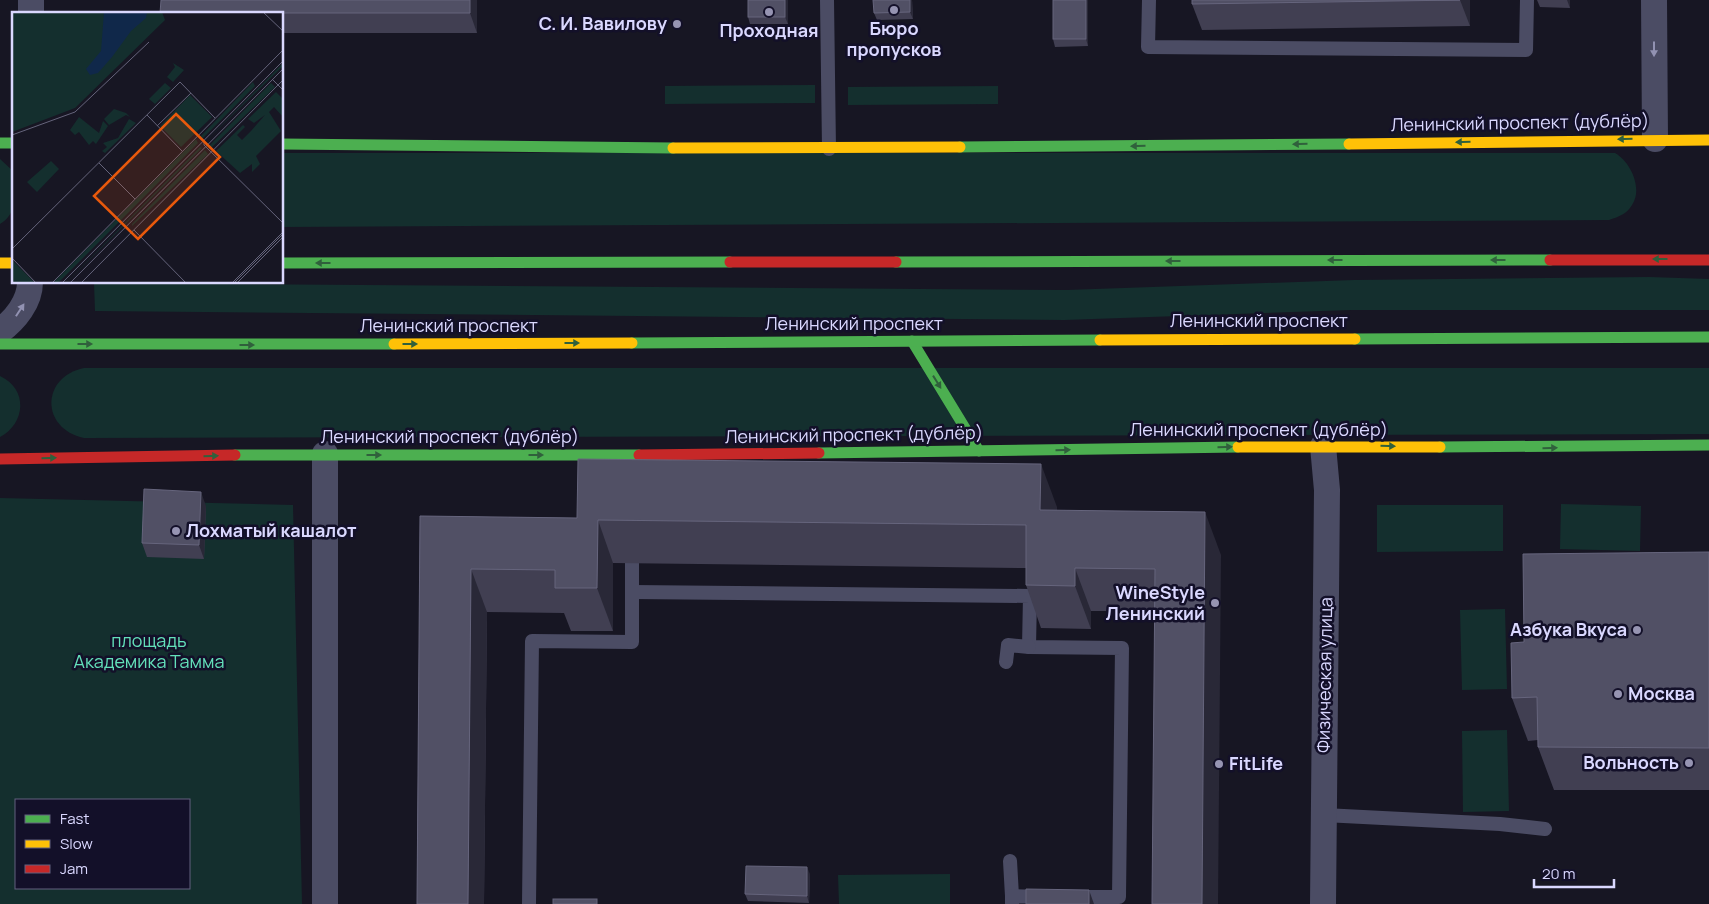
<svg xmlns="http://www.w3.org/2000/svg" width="1709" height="904" viewBox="0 0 1709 904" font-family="Manrope,sans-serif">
<rect width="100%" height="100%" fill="#171623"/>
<g fill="#142f2e" fill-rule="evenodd">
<path d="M 815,85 L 815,103 L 665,104 L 665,86 Z"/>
<path d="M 998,86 L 998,104 L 848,105 L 848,87 Z"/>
<path d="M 282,153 L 1615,153 C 1631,162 1643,189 1632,205 C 1627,214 1618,217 1609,220 L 283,227 Z"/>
<path d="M 0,159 L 14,172 C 14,191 19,213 0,224 Z"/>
<path d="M 1649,277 L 1709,279 L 1709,310 L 1351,310 L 1064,320 L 95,311 L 94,283 L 1067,290 L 1354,280 Z"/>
<path d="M 84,368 L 1709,368 L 1709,434 L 84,438 C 40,428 41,377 84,368 Z"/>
<path d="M 0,376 C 28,389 26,423 0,437 Z"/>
<path d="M 0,498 L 293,505 L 302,904 L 0,904 ZM 16,800 L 189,800 L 189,888 L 16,888 Z"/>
<path d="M 1561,504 L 1641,506 L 1640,551 L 1560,549 Z"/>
<path d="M 1377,505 L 1503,505 L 1503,551 L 1377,552 Z"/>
<path d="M 1505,609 L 1507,689 L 1462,690 L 1460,610 Z"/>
<path d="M 1507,730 L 1509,811 L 1463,812 L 1462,731 Z"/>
<path d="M 950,874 L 950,904 L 839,904 L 838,875 Z"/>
</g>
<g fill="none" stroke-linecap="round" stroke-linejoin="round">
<g stroke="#4b4c64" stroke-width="14">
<path d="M 827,0 L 829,149"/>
<path d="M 1149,0 L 1148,47 L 1526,50 L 1527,0"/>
<path d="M 632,592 L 1030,596 L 1029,647 L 1122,648 L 1119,897 L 1075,897"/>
<path d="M 1006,662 L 1008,645 L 1029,647"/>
<path d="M 1324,815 L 1500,824 L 1545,829"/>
<path d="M 1010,861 L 1012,896"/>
<path d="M 529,904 L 532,641 L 632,642 L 632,563"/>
<path d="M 1012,904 L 1012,896 L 1043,897"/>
</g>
<g stroke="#4b4c64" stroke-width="26">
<path d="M 1654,0 L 1655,139"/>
<path d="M 31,14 L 31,0"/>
<path d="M 0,331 C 15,320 30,302 30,282"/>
<path d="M 1323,446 L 1327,490 L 1323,904"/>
<path d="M 325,454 L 325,904"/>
</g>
<g stroke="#4caf50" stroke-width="11">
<path d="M 0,143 L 14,143"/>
<path d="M 282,144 L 673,148"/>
<path d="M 960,147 L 1349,144"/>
<path d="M 896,262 L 1550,260"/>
<path d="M 282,263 L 730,262"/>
<path d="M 1355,339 L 1709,337"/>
<path d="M 912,341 L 979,451"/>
<path d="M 632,343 L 1100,340"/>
<path d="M 0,344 L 394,344"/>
<path d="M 1440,447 L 1709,445"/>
<path d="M 819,453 L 1238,447"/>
<path d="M 235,455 L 639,455"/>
</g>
<g stroke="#ffc107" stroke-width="11">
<path d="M 1349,144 L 1709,140"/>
<path d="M 673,148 L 960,147"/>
<path d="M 0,263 L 14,263"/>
<path d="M 1100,340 L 1355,339"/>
<path d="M 394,344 L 632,343"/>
<path d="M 1238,447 L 1440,447"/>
</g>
<g stroke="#c62828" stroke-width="11">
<path d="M 1550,260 L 1709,260"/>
<path d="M 730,262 L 896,262"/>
<path d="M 639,455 L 819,453"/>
<path d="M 0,459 L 235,455"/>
</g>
</g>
<g fill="#413f52">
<path d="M 161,0 L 477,0 L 477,33 L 282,33 L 282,14 L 161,14 Z"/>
<path d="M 748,0 L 788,0 L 788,24 L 750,24 L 748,17 Z"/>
<path d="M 912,0 L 913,19 L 877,20 L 874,13 Z"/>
<path d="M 1053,0 L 1088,0 L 1088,46 L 1055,47 L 1053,39 Z"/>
<path d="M 1192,0 L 1470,0 L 1470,26 L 1202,30 L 1192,4 Z"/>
<path d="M 1537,0 L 1570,0 L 1570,8 L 1540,7 Z"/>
<path d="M 206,506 L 204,559 L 147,557 L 142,543 Z"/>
<path d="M 1057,507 L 1057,511 L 1221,555 L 1154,611 L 1091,611 L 1091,629 L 1041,628 L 1026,585 L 1026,568 L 613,563 L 613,631 L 571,631 L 564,613 L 487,612 L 484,904 L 417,904 L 420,516 L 577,518 Z"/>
<path d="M 1709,552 L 1709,790 L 1554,790 L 1538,747 L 1538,740 L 1528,741 L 1512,698 L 1524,642 Z"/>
<path d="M 810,874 L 809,903 L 748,901 L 745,894 Z"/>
</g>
<g fill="#292837">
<path d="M 470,0 L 477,0 L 477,33 L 470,13 Z"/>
<path d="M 785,0 L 788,0 L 788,24 L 785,17 Z"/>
<path d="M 910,0 L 912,0 L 913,19 L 910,12 Z"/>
<path d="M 1086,0 L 1088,0 L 1088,46 L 1086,39 Z"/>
<path d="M 1460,0 L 1470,0 L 1470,26 Z"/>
<path d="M 1567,0 L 1570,0 L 1570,8 Z"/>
<path d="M 1041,464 L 1057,507 L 1056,553 L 1040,510 Z"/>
<path d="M 201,492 L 206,506 L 204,559 L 199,545 Z"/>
<path d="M 1205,512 L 1221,555 L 1218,904 L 1202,904 Z"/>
<path d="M 598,520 L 613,563 L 613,631 L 597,588 Z"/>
<path d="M 1075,568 L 1091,611 L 1091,629 L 1075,586 Z"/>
<path d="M 471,569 L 487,612 L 484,904 L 468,904 Z"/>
<path d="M 807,867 L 810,874 L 809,903 L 807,896 Z"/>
<path d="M 1089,890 L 1094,904 L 1089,904 Z"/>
</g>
<g fill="#515065" stroke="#66657d">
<path d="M 161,0 L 470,0 L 470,13 L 160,13 Z"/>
<rect x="748" y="0" width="37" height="17"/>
<path d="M 873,0 L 910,0 L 910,12 L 874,13 Z"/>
<rect x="1053" y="0" width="33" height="39"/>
<path d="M 1192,0 L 1460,0 L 1192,4 Z"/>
<path d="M 578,459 L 1041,464 L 1040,510 L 1205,512 L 1202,904 L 1152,904 L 1155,569 L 1075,568 L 1075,586 L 1026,585 L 1026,525 L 598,520 L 597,588 L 555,588 L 555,570 L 471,569 L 468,904 L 417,904 L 420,516 L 577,518 Z"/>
<path d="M 144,489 L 201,492 L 199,545 L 142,543 Z"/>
<path d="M 1709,552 L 1709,748 L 1538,747 L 1537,697 L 1512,698 L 1511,643 L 1524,642 L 1523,554 Z"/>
<path d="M 746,866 L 807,867 L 807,896 L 745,894 Z"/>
<path d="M 1026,889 L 1089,890 L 1089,904 L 1026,904 Z"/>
<rect x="553" y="899" width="44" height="5"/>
</g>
<defs><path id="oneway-solid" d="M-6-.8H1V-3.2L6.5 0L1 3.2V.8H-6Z" transform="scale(1.25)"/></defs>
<g fill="#9292b2">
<use href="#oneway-solid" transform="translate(1654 49) rotate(90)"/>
<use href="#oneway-solid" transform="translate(20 310) rotate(-57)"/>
</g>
<g fill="#30603c">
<use href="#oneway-solid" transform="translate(1625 139) rotate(179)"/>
<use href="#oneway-solid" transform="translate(1463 142) rotate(179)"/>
<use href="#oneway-solid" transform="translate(1300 144) rotate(179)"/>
<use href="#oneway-solid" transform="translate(1138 146) rotate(179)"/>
<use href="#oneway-solid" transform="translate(1660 259) rotate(-180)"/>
<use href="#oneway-solid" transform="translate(1335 260) rotate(180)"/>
<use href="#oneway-solid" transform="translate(1498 260) rotate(180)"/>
<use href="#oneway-solid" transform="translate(1173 261) rotate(180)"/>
<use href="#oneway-solid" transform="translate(323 263) rotate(180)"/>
<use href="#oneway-solid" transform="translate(572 343)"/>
<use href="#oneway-solid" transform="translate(85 344)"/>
<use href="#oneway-solid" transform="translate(410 344)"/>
<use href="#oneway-solid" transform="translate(247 345)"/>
<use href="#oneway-solid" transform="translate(937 382) rotate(58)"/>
<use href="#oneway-solid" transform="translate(1388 446) rotate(1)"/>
<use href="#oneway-solid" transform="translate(1225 447) rotate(-1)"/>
<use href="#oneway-solid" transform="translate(1550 448) rotate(-1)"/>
<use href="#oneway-solid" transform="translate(1063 450) rotate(-1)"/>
<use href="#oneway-solid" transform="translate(374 455)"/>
<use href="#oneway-solid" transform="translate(536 455)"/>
<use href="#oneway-solid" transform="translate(211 456) rotate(-1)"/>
<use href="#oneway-solid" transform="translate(49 458) rotate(-1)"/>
</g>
<g fill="#9694b2" stroke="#131029" stroke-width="2">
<circle cx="894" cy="10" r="5"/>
<circle cx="769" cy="12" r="5"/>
<circle cx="677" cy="24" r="5"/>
<circle cx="176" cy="531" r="5"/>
<circle cx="1215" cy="603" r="5"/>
<circle cx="1637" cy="630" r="5"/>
<circle cx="1618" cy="694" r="5"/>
<circle cx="1689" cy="763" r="5"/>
<circle cx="1219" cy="764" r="5"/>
</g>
<g text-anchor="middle" stroke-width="5" stroke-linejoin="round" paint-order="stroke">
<g font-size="18" font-weight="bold" fill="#dad8ff" stroke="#131029" text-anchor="end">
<text x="667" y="30">С. И. Вавилову</text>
<text x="894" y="35" text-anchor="middle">Бюро<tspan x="894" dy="21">пропусков</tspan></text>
<text x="769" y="37" text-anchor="middle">Проходная</text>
<text x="186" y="537" text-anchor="start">Лохматый кашалот</text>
<text x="1205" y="599">WineStyle<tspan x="1205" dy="21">Ленинский</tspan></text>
<text x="1627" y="636">Азбука Вкуса</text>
<text x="1628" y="700" text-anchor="start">Москва</text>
<text x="1679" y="769">Вольность</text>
<text x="1229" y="770" text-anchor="start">FitLife</text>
</g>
<g font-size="18" fill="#dad8ff" stroke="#131029">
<text transform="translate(1520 123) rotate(-1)" y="6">Ленинский проспект (дублёр)</text>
<text x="1259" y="327">Ленинский проспект</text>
<text x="854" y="330">Ленинский проспект</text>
<text x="449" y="332">Ленинский проспект</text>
<text x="1259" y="436">Ленинский проспект (дублёр)</text>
<text transform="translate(854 435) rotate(-1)" y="6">Ленинский проспект (дублёр)</text>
<text x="450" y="443">Ленинский проспект (дублёр)</text>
<text transform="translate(1325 675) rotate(-89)" y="6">Физическая улица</text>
</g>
<g font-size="18" fill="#63e0ba" stroke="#131029">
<text x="149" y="647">площадь<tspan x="149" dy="21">Академика Тамма</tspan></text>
</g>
</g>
<g transform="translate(12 12)">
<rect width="271" height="271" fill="#171623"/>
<path d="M 0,0 L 150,0 L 153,8 L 63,96 L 0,120 ZM 161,51 L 172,58 L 161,70 L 155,65 L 163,55 ZM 271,51 L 271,54 L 194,129 ZM 241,70 L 243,74 L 190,127 L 187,126 ZM 153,71 L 159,76 L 143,92 L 137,87 ZM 259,71 L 263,75 L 198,137 L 197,134 ZM 264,80 L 271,87 L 271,105 L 262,95 L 257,100 L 269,119 L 244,144 L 248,152 L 240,160 L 240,152 L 228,161 L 204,139 L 231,113 L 233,115 L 225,123 L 230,128 L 239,119 L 253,103 L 242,111 L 236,107 ZM 178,83 L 200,105 L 169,135 L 148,114 ZM 102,97 L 114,101 L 118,105 L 114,103 L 97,113 L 92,107 ZM 67,105 L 87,121 L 91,109 L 96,114 L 84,132 L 81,129 L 77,133 L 67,120 L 63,123 L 58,118 ZM 117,107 L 124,111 L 93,141 L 90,139 L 95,135 L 91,131 L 106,126 ZM 184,127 L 186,131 L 46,271 L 40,272 ZM 188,135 L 190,136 L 53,272 ZM 193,138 L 196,142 L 120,214 L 120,212 ZM 39,149 L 47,157 L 25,180 L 15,170 ZM 0,248 L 22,270 L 21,271 L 0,270 Z" fill="#142f2e"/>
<path d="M 92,0 L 135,0 L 134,6 L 119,19 L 100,45 L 86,61 L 78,63 L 74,57 L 89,39 Z" fill="#10284a"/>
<path fill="none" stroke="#65647b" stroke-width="1" d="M 251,0 L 272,20M 260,67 L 272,79M 135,103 L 170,139M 145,114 L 179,81M 0,123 L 63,100 L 137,30M 192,128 L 192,133 L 272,212M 87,151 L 123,187M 122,218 L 175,272M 0,237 L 168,70 L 203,106M 0,246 L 25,272M 39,272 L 272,37M 49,272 L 272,48M 57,272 L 272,56M 68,272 L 272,67M 219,272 L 272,219M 221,272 L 272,221M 224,272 L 272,224"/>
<path fill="#e8590c" fill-opacity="0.15" stroke="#e8590c" stroke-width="2.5" d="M 164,102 L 208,145 L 126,227 L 82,184 Z"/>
<rect width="271" height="271" fill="none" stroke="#dad8ff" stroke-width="2.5"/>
</g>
<rect x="15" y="799" width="175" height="90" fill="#131029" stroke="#63607f"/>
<rect x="25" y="815" width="25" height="8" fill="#4caf50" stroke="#63607f"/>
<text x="60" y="824" font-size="15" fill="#dad8ff">Fast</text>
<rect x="25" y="840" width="25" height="8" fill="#ffc107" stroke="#63607f"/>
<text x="60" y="849" font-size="15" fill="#dad8ff">Slow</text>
<rect x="25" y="865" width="25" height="8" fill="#c62828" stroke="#63607f"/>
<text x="60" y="874" font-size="15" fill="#dad8ff">Jam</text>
<path d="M1534 879v8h80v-8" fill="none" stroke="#dad8ff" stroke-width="2.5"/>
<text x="1542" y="879" font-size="15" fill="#dad8ff" stroke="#131029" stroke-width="4" paint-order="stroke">20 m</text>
</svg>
